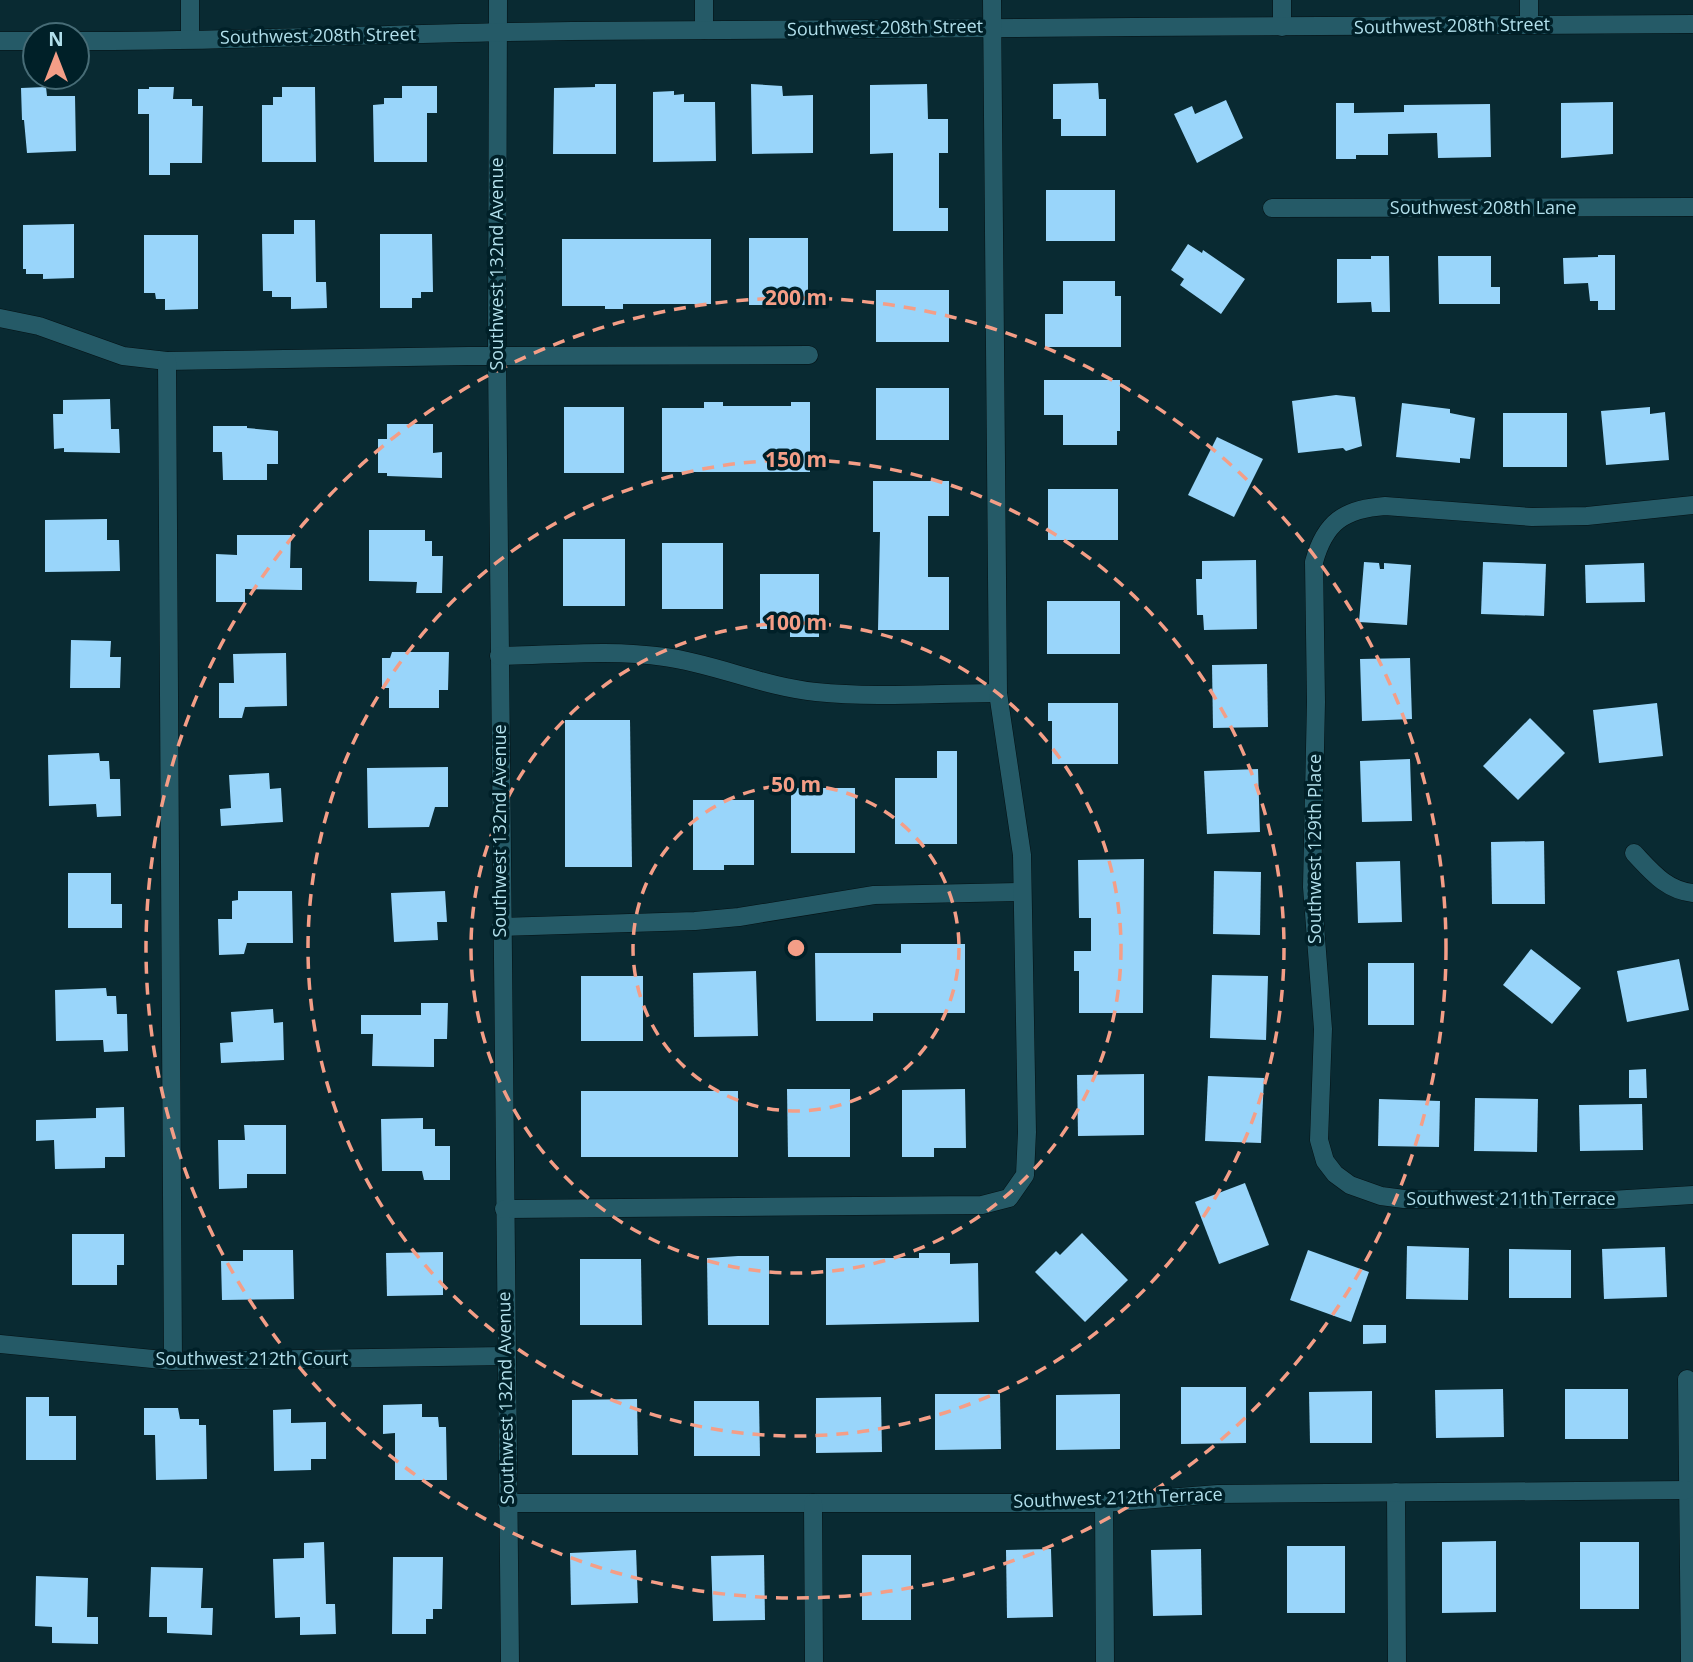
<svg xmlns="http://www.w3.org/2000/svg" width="1693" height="1662" viewBox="0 0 1693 1662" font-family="'Open Sans',sans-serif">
<rect width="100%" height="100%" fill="#092a32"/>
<g fill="#99d5fa">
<path d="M 1098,83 L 1099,99 L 1106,99 L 1106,136 L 1061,136 L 1061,119 L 1053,119 L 1053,84 Z"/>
<path d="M 595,84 L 616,84 L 616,154 L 553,154 L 554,88 L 595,87 Z"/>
<path d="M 751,84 L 782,86 L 783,96 L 813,95 L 813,153 L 752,154 Z"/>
<path d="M 927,84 L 928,119 L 948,119 L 948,153 L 939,153 L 939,208 L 948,208 L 948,231 L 893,231 L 893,153 L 870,154 L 870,85 Z"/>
<path d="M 402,86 L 437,86 L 437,113 L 427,113 L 427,162 L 374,162 L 373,105 L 384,104 L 384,98 L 402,98 Z"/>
<path d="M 46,87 L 47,96 L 75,96 L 76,151 L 27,153 L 24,120 L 22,120 L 21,88 Z"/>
<path d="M 149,87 L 174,87 L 173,99 L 192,99 L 192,106 L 203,106 L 202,163 L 170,163 L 170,175 L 149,175 L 149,114 L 138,114 L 138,89 L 149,89 Z"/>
<path d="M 282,87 L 315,87 L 316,162 L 262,162 L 262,105 L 273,105 L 273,97 L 282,97 Z"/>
<path d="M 674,91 L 674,95 L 684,94 L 684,102 L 715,102 L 716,161 L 653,162 L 653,92 Z"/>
<path d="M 1226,100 L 1243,138 L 1197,163 L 1174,114 L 1192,106 L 1195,114 Z"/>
<path d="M 1613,102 L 1613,154 L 1561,158 L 1561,103 Z"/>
<path d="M 1336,103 L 1354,103 L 1354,113 L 1404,112 L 1404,105 L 1490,104 L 1491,157 L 1438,158 L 1437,133 L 1388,134 L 1388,155 L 1356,155 L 1356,159 L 1336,159 Z"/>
<rect x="1046" y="190" width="69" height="51"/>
<path d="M 294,220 L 315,220 L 316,282 L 326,282 L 327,308 L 291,309 L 291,297 L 272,297 L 272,291 L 263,291 L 262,234 L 294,234 Z"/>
<path d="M 74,224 L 74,278 L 43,279 L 43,274 L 26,274 L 26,269 L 23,269 L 23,225 Z"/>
<path d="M 380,234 L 432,234 L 433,292 L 421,292 L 421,298 L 412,298 L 412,308 L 380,308 Z"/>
<path d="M 144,235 L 198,235 L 198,309 L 165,310 L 165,299 L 156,299 L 155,293 L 144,293 Z"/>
<rect x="749" y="238" width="59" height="67"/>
<path d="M 562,239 L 711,239 L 711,304 L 623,304 L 623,309 L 605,309 L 605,306 L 562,306 Z"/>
<path d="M 1188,244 L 1202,253 L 1203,250 L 1245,279 L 1221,314 L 1180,285 L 1184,279 L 1171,270 Z"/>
<path d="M 1598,255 L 1615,255 L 1615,310 L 1598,310 L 1598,301 L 1590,301 L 1588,283 L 1564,284 L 1563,258 L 1598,257 Z"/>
<path d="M 1371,256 L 1389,256 L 1390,312 L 1372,312 L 1371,302 L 1337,303 L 1337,259 L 1371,259 Z"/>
<path d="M 1438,256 L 1491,256 L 1491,287 L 1500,287 L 1500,304 L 1439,304 Z"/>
<path d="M 1063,281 L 1115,281 L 1115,296 L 1121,296 L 1121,347 L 1045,347 L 1045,314 L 1063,314 Z"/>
<rect x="876" y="290" width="73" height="52"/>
<path d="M 1044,380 L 1120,380 L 1120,431 L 1117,431 L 1117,445 L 1063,445 L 1063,415 L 1044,415 Z"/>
<rect x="876" y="388" width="73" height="52"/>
<path d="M 1336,395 L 1355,397 L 1362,446 L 1346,451 L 1343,448 L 1298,453 L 1292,401 Z"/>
<path d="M 110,399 L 111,429 L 119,429 L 120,453 L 64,452 L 64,448 L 54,449 L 53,414 L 63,414 L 63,400 Z"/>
<path d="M 704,402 L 723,402 L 723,406 L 791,406 L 791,402 L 810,402 L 810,472 L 662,472 L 662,408 L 704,408 Z"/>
<path d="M 1402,403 L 1450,409 L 1450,413 L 1475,418 L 1470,459 L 1460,458 L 1460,463 L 1396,457 Z"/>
<rect x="564" y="407" width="60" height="66"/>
<path d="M 1650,407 L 1650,414 L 1665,412 L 1669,460 L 1606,465 L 1601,411 Z"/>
<rect x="1503" y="413" width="64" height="54"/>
<path d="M 387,424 L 433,424 L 433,453 L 442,452 L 442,478 L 387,476 L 387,473 L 378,473 L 378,439 L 387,439 Z"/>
<path d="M 213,426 L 247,426 L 247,428 L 278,431 L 278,464 L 267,464 L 267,480 L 223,480 L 222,452 L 213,452 Z"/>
<path d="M 1217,437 L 1263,459 L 1234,517 L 1188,495 Z"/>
<path d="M 873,481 L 949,481 L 949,516 L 928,516 L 928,577 L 949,577 L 949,630 L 878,630 L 880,532 L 873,532 Z"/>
<rect x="1048" y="489" width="70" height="51"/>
<path d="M 107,519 L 107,540 L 119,540 L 120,571 L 45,572 L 45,520 Z"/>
<path d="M 369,530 L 425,530 L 425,541 L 432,541 L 432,556 L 443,556 L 442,593 L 416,593 L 417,582 L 369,581 Z"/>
<path d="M 237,535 L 291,535 L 290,568 L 302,568 L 302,590 L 245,589 L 245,602 L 216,602 L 216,554 L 237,555 Z"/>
<rect x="563" y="539" width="62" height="67"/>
<rect x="662" y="543" width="61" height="66"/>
<path d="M 1256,560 L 1257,629 L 1204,630 L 1203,615 L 1197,615 L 1196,579 L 1202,579 L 1202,561 Z"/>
<path d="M 1364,562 L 1379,563 L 1380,569 L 1384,569 L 1384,563 L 1411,565 L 1407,625 L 1359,622 Z"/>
<path d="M 1483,562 L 1546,564 L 1544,616 L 1481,614 Z"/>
<path d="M 1644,563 L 1645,602 L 1586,603 L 1585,565 Z"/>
<path d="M 760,574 L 819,574 L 819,637 L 790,637 L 790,629 L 760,629 Z"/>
<rect x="1047" y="601" width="73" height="53"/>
<path d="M 71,640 L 111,641 L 110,657 L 121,657 L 120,688 L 70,688 Z"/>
<path d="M 392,652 L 449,652 L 448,690 L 439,690 L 439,708 L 389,708 L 389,688 L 382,688 L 382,658 L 390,658 Z"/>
<path d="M 286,653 L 287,706 L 245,707 L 242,718 L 219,718 L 219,683 L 234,683 L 233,654 Z"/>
<path d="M 1410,658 L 1412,719 L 1362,721 L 1360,659 Z"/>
<path d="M 1267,664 L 1268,727 L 1213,728 L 1212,665 Z"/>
<path d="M 1048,703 L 1118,703 L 1118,764 L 1052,764 L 1052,721 L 1048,721 Z"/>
<path d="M 1657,703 L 1663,756 L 1599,763 L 1593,710 Z"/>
<path d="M 1530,718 L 1565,753 L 1518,800 L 1483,766 Z"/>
<path d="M 565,720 L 630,720 L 632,867 L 565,867 Z"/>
<path d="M 937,751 L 957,751 L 957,844 L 895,844 L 895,778 L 937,778 Z"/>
<path d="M 99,753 L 100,761 L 109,761 L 110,779 L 120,779 L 121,816 L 97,817 L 96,804 L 49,806 L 48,755 Z"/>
<path d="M 1410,759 L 1412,821 L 1362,822 L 1360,761 Z"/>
<path d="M 448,767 L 448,807 L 435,807 L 429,827 L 368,828 L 367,768 Z"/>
<path d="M 1258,769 L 1260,832 L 1207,834 L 1204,771 Z"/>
<path d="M 269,773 L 270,789 L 281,788 L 283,822 L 221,826 L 220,809 L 231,808 L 229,775 Z"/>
<rect x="791" y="788" width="64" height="65"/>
<path d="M 693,800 L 754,800 L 754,865 L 724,865 L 724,870 L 693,870 Z"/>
<path d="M 1544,841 L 1545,904 L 1492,904 L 1491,842 Z"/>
<path d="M 1144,859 L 1143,1013 L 1079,1013 L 1079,971 L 1074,971 L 1074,951 L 1091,951 L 1091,918 L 1079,918 L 1078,860 Z"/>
<path d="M 1400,861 L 1402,922 L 1358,923 L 1356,862 Z"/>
<path d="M 1214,871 L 1261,872 L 1260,935 L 1213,934 Z"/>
<path d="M 68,873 L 111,873 L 111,904 L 122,904 L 122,928 L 68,928 Z"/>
<path d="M 238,891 L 292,891 L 293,943 L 247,943 L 244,954 L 219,955 L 218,919 L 232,919 L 232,901 L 238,900 Z"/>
<path d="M 445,891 L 447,922 L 437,922 L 438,940 L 394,942 L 391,893 Z"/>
<path d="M 901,944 L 965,944 L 965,1013 L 873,1013 L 873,1021 L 816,1021 L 815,953 L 901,953 Z"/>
<path d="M 1531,949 L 1581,988 L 1552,1024 L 1503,985 Z"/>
<path d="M 1679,959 L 1689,1010 L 1627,1022 L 1617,971 Z"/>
<rect x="1368" y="963" width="46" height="62"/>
<path d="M 756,971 L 758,1036 L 694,1037 L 693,973 Z"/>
<path d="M 1212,975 L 1268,976 L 1266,1040 L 1210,1038 Z"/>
<rect x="581" y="976" width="62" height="65"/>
<path d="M 106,988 L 107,996 L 116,996 L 117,1014 L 127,1014 L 128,1051 L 104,1052 L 103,1040 L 56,1041 L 55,990 Z"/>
<path d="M 421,1003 L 448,1003 L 447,1039 L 434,1039 L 434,1067 L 372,1066 L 373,1034 L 361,1034 L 361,1015 L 421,1015 Z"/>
<path d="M 273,1009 L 274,1023 L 283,1022 L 284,1060 L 221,1063 L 220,1043 L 233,1042 L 231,1012 Z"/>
<path d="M 1646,1069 L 1647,1098 L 1629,1098 L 1629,1070 Z"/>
<path d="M 1144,1074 L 1144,1135 L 1078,1136 L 1077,1075 Z"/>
<path d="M 1208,1076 L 1264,1078 L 1261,1143 L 1205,1141 Z"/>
<path d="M 787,1089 L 850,1089 L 850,1157 L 788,1157 Z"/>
<path d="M 965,1089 L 966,1148 L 934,1148 L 934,1157 L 902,1157 L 902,1090 Z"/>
<rect x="581" y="1091" width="157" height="66"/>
<path d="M 1475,1098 L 1538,1099 L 1537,1152 L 1474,1151 Z"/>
<path d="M 1379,1099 L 1440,1101 L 1439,1147 L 1378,1146 Z"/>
<path d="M 1642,1104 L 1643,1150 L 1580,1151 L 1579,1105 Z"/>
<path d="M 124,1107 L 125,1157 L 105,1157 L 105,1168 L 55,1169 L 54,1140 L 36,1141 L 36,1120 L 96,1118 L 96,1108 Z"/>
<path d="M 423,1118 L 423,1129 L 435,1129 L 435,1146 L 450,1146 L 450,1180 L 424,1180 L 422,1171 L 382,1171 L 381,1119 Z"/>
<path d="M 244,1125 L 286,1125 L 286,1174 L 247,1174 L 247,1188 L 219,1189 L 218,1140 L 245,1140 Z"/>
<path d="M 1245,1183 L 1269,1245 L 1219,1264 L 1195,1202 Z"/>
<path d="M 1082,1233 L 1128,1280 L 1085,1322 L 1035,1272 L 1056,1251 L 1060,1255 Z"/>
<path d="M 72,1234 L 124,1234 L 124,1265 L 117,1265 L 117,1285 L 72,1285 Z"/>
<path d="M 1407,1246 L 1469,1248 L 1468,1300 L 1406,1299 Z"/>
<path d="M 1665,1247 L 1667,1297 L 1604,1299 L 1602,1249 Z"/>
<path d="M 1509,1249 L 1571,1250 L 1571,1298 L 1509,1298 Z"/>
<path d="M 243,1250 L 293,1250 L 294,1299 L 222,1300 L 221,1261 L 243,1261 Z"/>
<path d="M 1308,1250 L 1369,1272 L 1351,1322 L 1290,1300 Z"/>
<path d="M 443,1252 L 443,1295 L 387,1296 L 386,1253 Z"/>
<path d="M 919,1253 L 950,1253 L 950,1264 L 978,1263 L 979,1322 L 826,1325 L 826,1258 L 919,1258 Z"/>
<path d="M 738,1256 L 769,1256 L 769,1325 L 708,1325 L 707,1258 Z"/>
<path d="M 580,1259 L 641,1259 L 642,1325 L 580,1325 Z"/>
<path d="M 1363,1325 L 1386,1325 L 1386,1343 L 1363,1344 Z"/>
<path d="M 1181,1387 L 1246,1387 L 1246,1443 L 1181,1444 Z"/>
<path d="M 1503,1389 L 1504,1437 L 1436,1438 L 1435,1390 Z"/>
<rect x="1565" y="1389" width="63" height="50"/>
<path d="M 1372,1391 L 1372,1443 L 1310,1443 L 1309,1392 Z"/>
<path d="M 935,1394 L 1000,1394 L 1001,1449 L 935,1450 Z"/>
<path d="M 1120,1394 L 1120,1449 L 1056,1450 L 1056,1395 Z"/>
<path d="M 26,1397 L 49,1397 L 49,1416 L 76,1416 L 76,1460 L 26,1460 Z"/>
<path d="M 881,1397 L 882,1452 L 816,1453 L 816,1398 Z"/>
<path d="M 637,1399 L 638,1455 L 572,1455 L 572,1400 Z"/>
<path d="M 694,1401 L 759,1401 L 760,1456 L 694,1456 Z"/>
<path d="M 422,1404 L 422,1417 L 438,1417 L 439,1427 L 446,1427 L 447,1480 L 395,1480 L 395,1433 L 383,1434 L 383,1405 Z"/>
<path d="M 144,1408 L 178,1408 L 180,1419 L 199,1419 L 199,1425 L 206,1425 L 207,1479 L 156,1480 L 155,1435 L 144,1435 Z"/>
<path d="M 291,1409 L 291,1423 L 326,1422 L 326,1459 L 311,1459 L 311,1470 L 274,1471 L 273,1410 Z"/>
<path d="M 1496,1541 L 1496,1612 L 1442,1613 L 1442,1542 Z"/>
<path d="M 324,1542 L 326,1604 L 335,1604 L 336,1634 L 300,1635 L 300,1617 L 275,1618 L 273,1559 L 304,1558 L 304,1543 Z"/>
<rect x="1580" y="1542" width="59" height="67"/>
<rect x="1287" y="1546" width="58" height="67"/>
<path d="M 1051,1549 L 1053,1617 L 1007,1618 L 1006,1550 Z"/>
<path d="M 1201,1549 L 1202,1615 L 1153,1616 L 1151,1550 Z"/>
<path d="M 636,1550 L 638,1603 L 571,1605 L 570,1553 Z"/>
<path d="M 764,1555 L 765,1620 L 713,1621 L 711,1556 Z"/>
<rect x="862" y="1555" width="49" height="65"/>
<path d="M 393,1557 L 443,1557 L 442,1609 L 433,1609 L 433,1619 L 426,1619 L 426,1634 L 392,1634 Z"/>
<path d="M 151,1567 L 203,1568 L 201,1608 L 213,1608 L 212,1635 L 167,1633 L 167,1617 L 149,1617 Z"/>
<path d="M 36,1576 L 88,1578 L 87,1617 L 98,1617 L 98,1644 L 52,1643 L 52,1627 L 35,1626 Z"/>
</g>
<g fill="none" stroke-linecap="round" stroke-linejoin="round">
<defs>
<g id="minor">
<path d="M 190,0 L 190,39"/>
<path d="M 498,0 L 497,356 L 510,1662"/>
<path d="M 704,0 L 704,30"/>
<path d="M 1282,0 L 1282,27"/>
<path d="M 1529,0 L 1529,25"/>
<path d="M 0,41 L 35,41"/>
<path d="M 77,41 C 242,41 407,33 572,31 C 946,27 1319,27 1693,24"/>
<path d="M 1272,208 L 1693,207"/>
<path d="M 0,318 L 39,326 L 123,356 L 167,361 L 468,356 L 809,355"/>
<path d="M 167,361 L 173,1361"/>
<path d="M 1693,505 L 1587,516 L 1532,517 L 1385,506 C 1344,509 1325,522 1314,562 L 1316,702 L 1312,887 L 1323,1029 L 1319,1140 L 1325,1161 L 1335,1174 L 1350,1185 L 1381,1196 L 1404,1199 L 1611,1200 L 1693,1195"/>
<path d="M 499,656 C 554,655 611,649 665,657 C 716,664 764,687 816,692 C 876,698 938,693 998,693"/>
<path d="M 1634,853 C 1652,872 1666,890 1693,893"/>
<path d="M 501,927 L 695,921 L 739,917 L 874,895 L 1022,892"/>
<path d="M 504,1209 L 982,1205 L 1009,1198 L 1025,1175 L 1027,1132 L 1022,855 L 998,693 L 992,0"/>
<path d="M 0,1344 L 173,1361 L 506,1356"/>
<path d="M 1687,1379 L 1690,1662"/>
<path d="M 1396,1492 L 1397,1662"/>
<path d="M 507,1503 L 1104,1503 L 1218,1494 L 1687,1490"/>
<path d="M 813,1503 L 814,1662"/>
<path d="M 1104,1503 L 1105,1662"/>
</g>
</defs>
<use href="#minor" stroke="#051114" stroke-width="19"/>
<use href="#minor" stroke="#255a67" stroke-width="18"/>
</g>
<g fill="none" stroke="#f49e87" stroke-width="3.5" stroke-dasharray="12 9">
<circle cx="796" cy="948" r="163"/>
<circle cx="796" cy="948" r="325"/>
<circle cx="796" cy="948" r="488"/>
<circle cx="796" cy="948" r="650"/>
</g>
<g text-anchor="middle" stroke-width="7" stroke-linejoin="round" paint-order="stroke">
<g font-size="18" fill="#b1dfeb" stroke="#002028">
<text transform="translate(1452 26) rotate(-1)" y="6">Southwest 208th Street</text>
<text transform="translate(885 28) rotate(-1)" y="6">Southwest 208th Street</text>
<text transform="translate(318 36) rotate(-1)" y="6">Southwest 208th Street</text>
<text x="1483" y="214">Southwest 208th Lane</text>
<text transform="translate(497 264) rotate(-90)" y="6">Southwest 132nd Avenue</text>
<text transform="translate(500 831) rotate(-90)" y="6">Southwest 132nd Avenue</text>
<text transform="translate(1315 849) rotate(-90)" y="6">Southwest 129th Place</text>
<text x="1511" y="1205">Southwest 211th Terrace</text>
<text x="252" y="1365">Southwest 212th Court</text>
<text transform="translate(506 1398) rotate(-91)" y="6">Southwest 132nd Avenue</text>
<text transform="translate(1118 1498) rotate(-2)" y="6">Southwest 212th Terrace</text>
</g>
</g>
<circle cx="796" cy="948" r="10" fill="#f49e87" stroke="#002028" stroke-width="3.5"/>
<g font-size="21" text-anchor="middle" font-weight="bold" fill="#f49e87" stroke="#002028" stroke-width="7" stroke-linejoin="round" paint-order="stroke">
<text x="796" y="305">200 m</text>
<text x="796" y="467">150 m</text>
<text x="796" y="630">100 m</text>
<text x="796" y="792">50 m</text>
</g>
<g transform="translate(56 56)"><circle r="33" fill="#002028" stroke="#476c76" stroke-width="2"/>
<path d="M0-5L12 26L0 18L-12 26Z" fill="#f49e87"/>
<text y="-10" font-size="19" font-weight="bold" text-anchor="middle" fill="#b1dfeb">N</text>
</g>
</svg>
